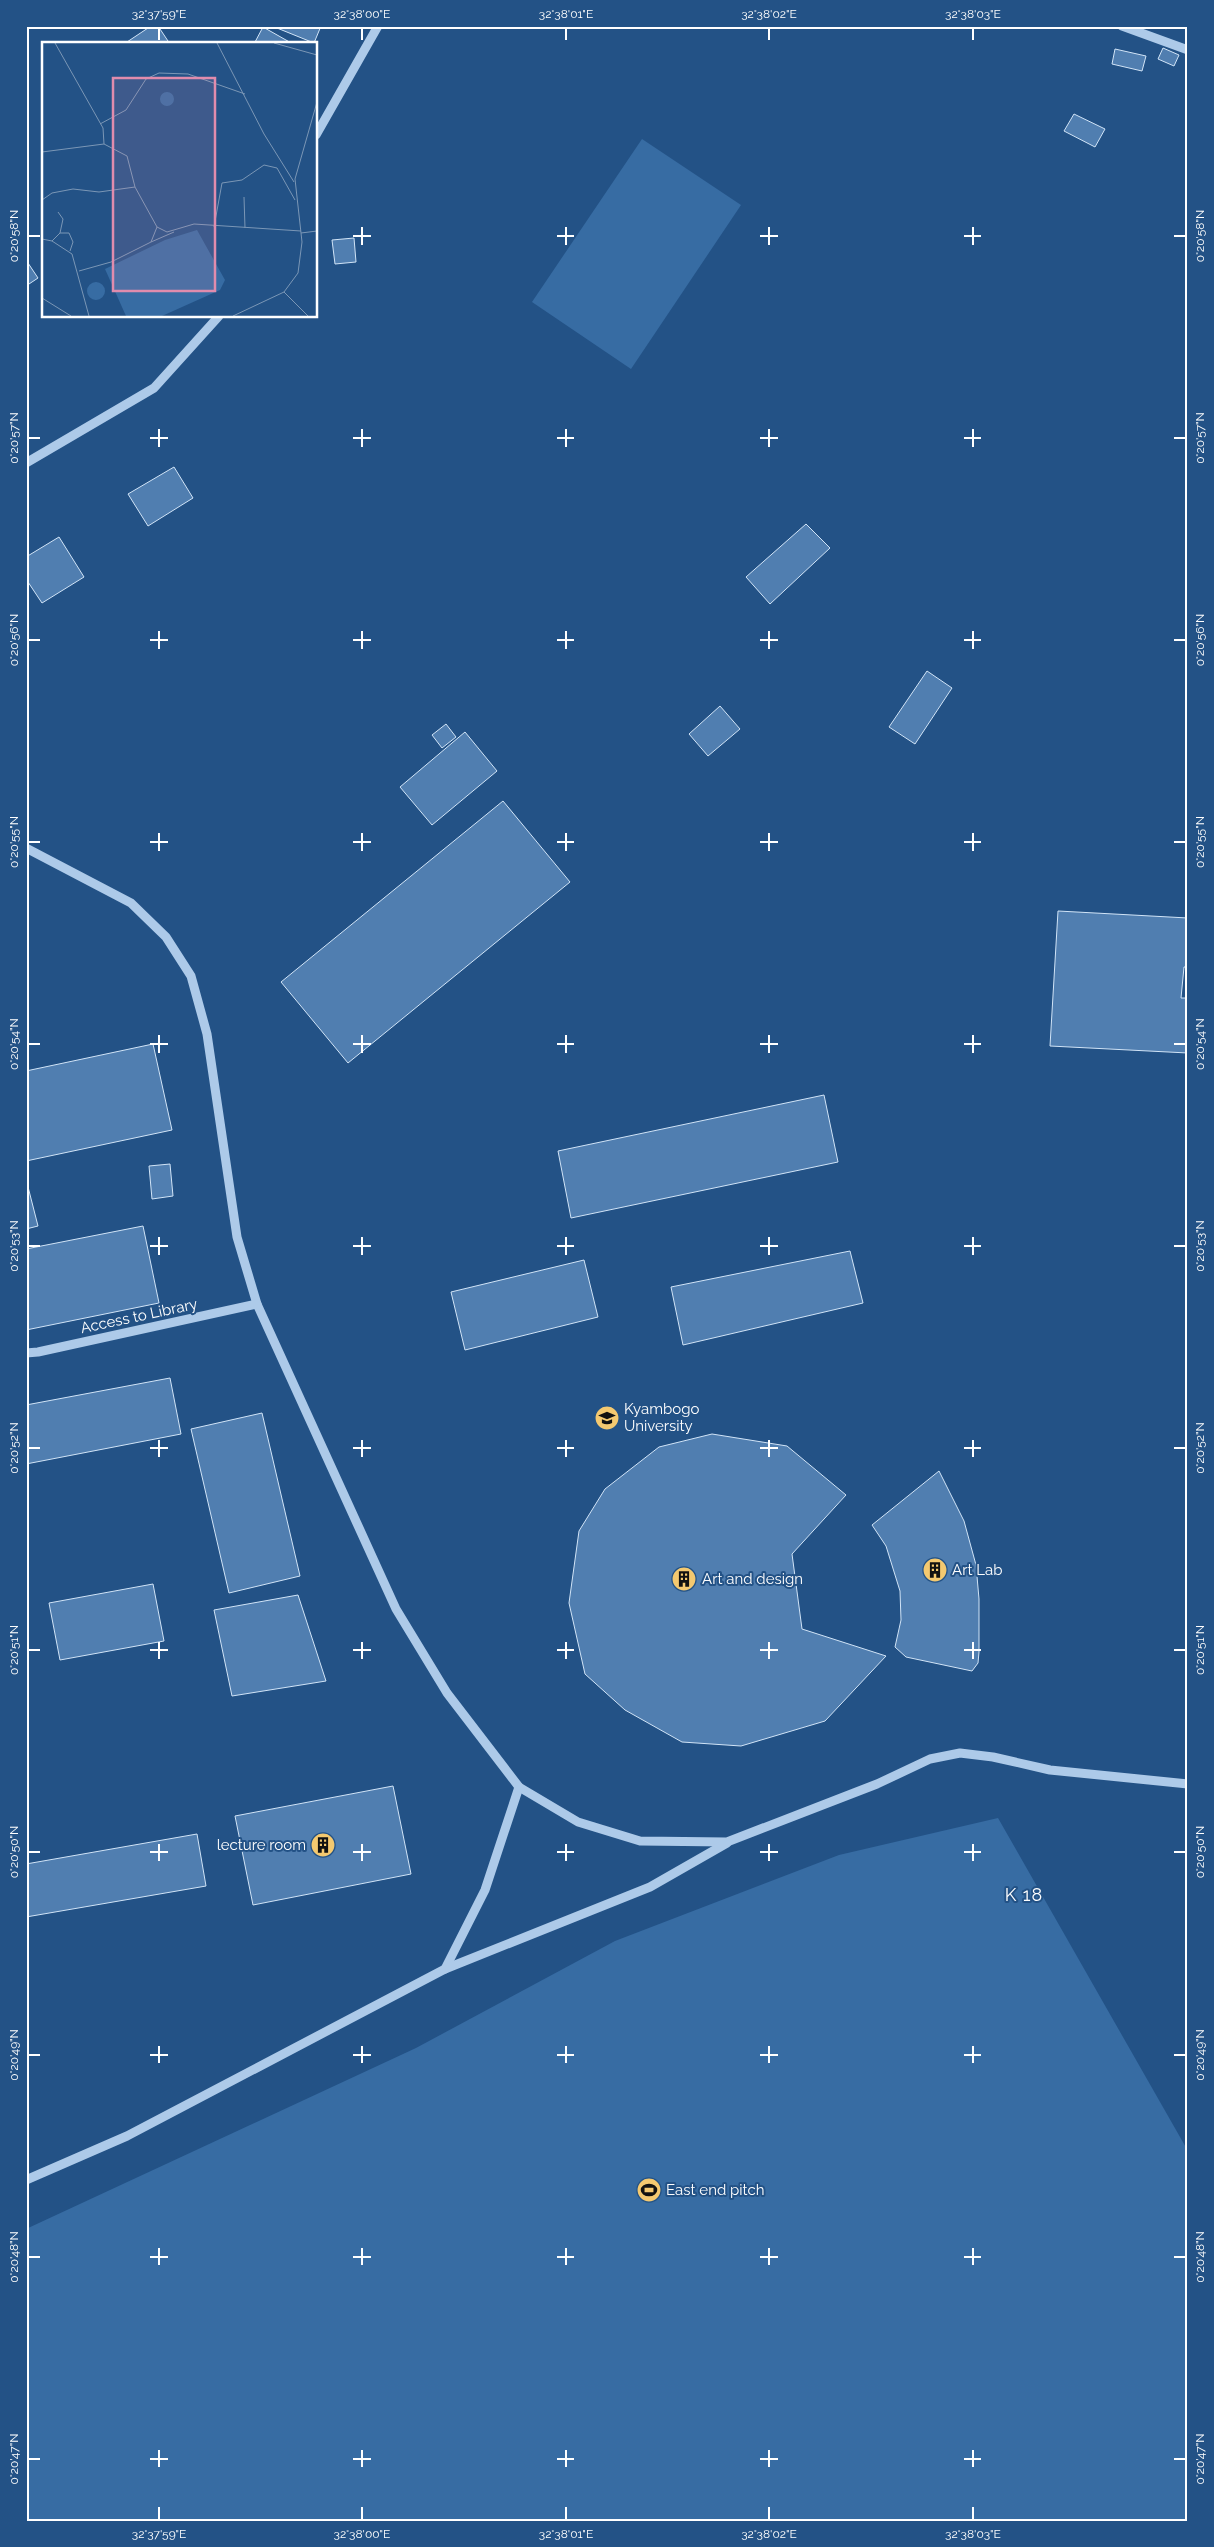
<svg xmlns="http://www.w3.org/2000/svg" width="1214" height="2547" viewBox="0 0 1214 2547" font-family="Raleway,sans-serif">
<rect width="100%" height="100%" fill="#235286"/>
<g fill="#376ca3">
<path d="M 642,139 L 741,205 L 631,369 L 532,302 Z"/>
<path d="M 998,1818 L 1188,2151 L 1188,2521 L 26,2521 L 26,2229 L 416,2048 L 615,1941 L 839,1855 Z"/>
</g>
<g fill="#507eb0" stroke="#d1e4f7">
<path d="M 151,26 L 158,26 L 170,44 L 124,44 Z"/>
<path d="M 272,26 L 321,26 L 314,43 Z"/>
<path d="M 263,27 L 293,44 L 254,44 Z"/>
<path d="M 1163,48 L 1179,55 L 1174,66 L 1158,59 Z"/>
<path d="M 1115,49 L 1146,56 L 1142,71 L 1112,64 Z"/>
<path d="M 1074,114 L 1105,129 L 1095,147 L 1064,131 Z"/>
<path d="M 354,238 L 356,262 L 335,264 L 332,240 Z"/>
<path d="M 26,260 L 38,278 L 26,286 Z"/>
<path d="M 174,467 L 193,498 L 148,526 L 128,494 Z"/>
<path d="M 806,524 L 830,548 L 770,604 L 746,577 Z"/>
<path d="M 59,537 L 84,577 L 42,603 L 26,579 L 26,557 Z"/>
<path d="M 927,671 L 952,688 L 915,744 L 889,727 Z"/>
<path d="M 720,706 L 740,729 L 708,756 L 689,734 Z"/>
<path d="M 446,724 L 456,737 L 442,748 L 432,735 Z"/>
<path d="M 465,732 L 497,771 L 432,825 L 400,787 Z"/>
<path d="M 503,801 L 570,882 L 348,1063 L 281,982 Z"/>
<path d="M 1058,911 L 1188,918 L 1188,967 L 1184,967 L 1181,998 L 1188,998 L 1188,1053 L 1050,1046 Z"/>
<path d="M 153,1044 L 172,1130 L 26,1161 L 26,1071 Z"/>
<path d="M 824,1095 L 838,1162 L 571,1218 L 558,1151 Z"/>
<path d="M 170,1164 L 173,1196 L 152,1199 L 149,1166 Z"/>
<path d="M 26,1179 L 38,1226 L 26,1229 Z"/>
<path d="M 143,1226 L 159,1303 L 26,1330 L 26,1249 Z"/>
<path d="M 850,1251 L 863,1303 L 683,1345 L 671,1287 Z"/>
<path d="M 584,1260 L 598,1317 L 465,1350 L 451,1292 Z"/>
<path d="M 170,1378 L 181,1434 L 26,1464 L 26,1405 Z"/>
<path d="M 262,1413 L 300,1576 L 229,1593 L 191,1429 Z"/>
<path d="M 712,1434 L 787,1446 L 846,1495 L 792,1554 L 802,1629 L 886,1656 L 825,1721 L 741,1746 L 682,1742 L 625,1710 L 585,1674 L 569,1603 L 579,1531 L 605,1489 L 659,1447 Z"/>
<path d="M 939,1471 L 964,1521 L 976,1565 L 979,1599 L 979,1652 L 978,1663 L 972,1671 L 906,1657 L 895,1647 L 901,1620 L 900,1591 L 886,1546 L 872,1525 Z"/>
<path d="M 153,1584 L 164,1641 L 60,1660 L 49,1603 Z"/>
<path d="M 298,1595 L 326,1681 L 232,1696 L 214,1610 Z"/>
<path d="M 393,1786 L 411,1874 L 253,1905 L 235,1816 Z"/>
<path d="M 197,1834 L 206,1886 L 26,1917 L 26,1864 Z"/>
</g>
<g fill="none" stroke-linecap="round" stroke-linejoin="round">
<g stroke="#adcae9" stroke-width="9">
<path d="M 1122,26 L 1188,50"/>
<path d="M 316,135 L 378,26"/>
<path d="M 26,463 L 154,388 L 219,316"/>
<path d="M 26,848 L 131,903 L 166,937 L 191,976 L 207,1034 L 237,1237 L 257,1304 L 396,1609 L 447,1693 L 519,1787 L 485,1890 L 445,1969 L 127,2136 L 26,2180"/>
<path d="M 26,1353 L 38,1352 L 257,1304"/>
<path d="M 519,1787 L 578,1822 L 640,1841 L 727,1842 L 877,1784 L 930,1759 L 960,1753 L 993,1757 L 1050,1770 L 1188,1784"/>
<path d="M 445,1969 L 650,1887 L 727,1843"/>
</g>
</g>
<path fill="none" stroke="#fff" stroke-width="2" d="M 159,28 L 159,40M 362,28 L 362,40M 566,28 L 566,40M 769,28 L 769,40M 973,28 L 973,40M 362,227 L 362,245M 566,227 L 566,245M 769,227 L 769,245M 973,227 L 973,245M 28,236 L 40,236M 353,236 L 371,236M 557,236 L 574,236M 760,236 L 778,236M 964,236 L 981,236M 1174,236 L 1186,236M 159,429 L 159,447M 362,429 L 362,447M 566,429 L 566,447M 769,429 L 769,447M 973,429 L 973,447M 28,438 L 40,438M 150,438 L 168,438M 353,438 L 371,438M 557,438 L 574,438M 760,438 L 778,438M 964,438 L 981,438M 1174,438 L 1186,438M 159,631 L 159,649M 362,631 L 362,649M 566,631 L 566,649M 769,631 L 769,649M 973,631 L 973,649M 28,640 L 40,640M 150,640 L 168,640M 353,640 L 371,640M 557,640 L 574,640M 760,640 L 778,640M 964,640 L 981,640M 1174,640 L 1186,640M 159,833 L 159,851M 362,833 L 362,851M 566,833 L 566,851M 769,833 L 769,851M 973,833 L 973,851M 28,842 L 40,842M 150,842 L 168,842M 353,842 L 371,842M 557,842 L 574,842M 760,842 L 778,842M 964,842 L 981,842M 1174,842 L 1186,842M 159,1035 L 159,1053M 362,1035 L 362,1053M 566,1035 L 566,1053M 769,1035 L 769,1053M 973,1035 L 973,1053M 28,1044 L 40,1044M 150,1044 L 168,1044M 353,1044 L 371,1044M 557,1044 L 574,1044M 760,1044 L 778,1044M 964,1044 L 981,1044M 1174,1044 L 1186,1044M 159,1237 L 159,1255M 362,1237 L 362,1255M 566,1237 L 566,1255M 769,1237 L 769,1255M 973,1237 L 973,1255M 28,1246 L 40,1246M 150,1246 L 168,1246M 353,1246 L 371,1246M 557,1246 L 574,1246M 760,1246 L 778,1246M 964,1246 L 981,1246M 1174,1246 L 1186,1246M 159,1440 L 159,1457M 362,1440 L 362,1457M 566,1440 L 566,1457M 769,1440 L 769,1457M 973,1440 L 973,1457M 28,1448 L 40,1448M 150,1448 L 168,1448M 353,1448 L 371,1448M 557,1448 L 574,1448M 760,1448 L 778,1448M 964,1448 L 981,1448M 1174,1448 L 1186,1448M 159,1642 L 159,1659M 362,1642 L 362,1659M 566,1642 L 566,1659M 769,1642 L 769,1659M 973,1642 L 973,1659M 28,1650 L 40,1650M 150,1650 L 168,1650M 353,1650 L 371,1650M 557,1650 L 574,1650M 760,1650 L 778,1650M 964,1650 L 981,1650M 1174,1650 L 1186,1650M 159,1844 L 159,1861M 362,1844 L 362,1861M 566,1844 L 566,1861M 769,1844 L 769,1861M 973,1844 L 973,1861M 28,1852 L 40,1852M 150,1852 L 168,1852M 353,1852 L 371,1852M 557,1852 L 574,1852M 760,1852 L 778,1852M 964,1852 L 981,1852M 1174,1852 L 1186,1852M 159,2046 L 159,2063M 362,2046 L 362,2063M 566,2046 L 566,2063M 769,2046 L 769,2063M 973,2046 L 973,2063M 28,2055 L 40,2055M 150,2055 L 168,2055M 353,2055 L 371,2055M 557,2055 L 574,2055M 760,2055 L 778,2055M 964,2055 L 981,2055M 1174,2055 L 1186,2055M 159,2248 L 159,2265M 362,2248 L 362,2265M 566,2248 L 566,2265M 769,2248 L 769,2265M 973,2248 L 973,2265M 28,2257 L 40,2257M 150,2257 L 168,2257M 353,2257 L 371,2257M 557,2257 L 574,2257M 760,2257 L 778,2257M 964,2257 L 981,2257M 1174,2257 L 1186,2257M 159,2450 L 159,2467M 362,2450 L 362,2467M 566,2450 L 566,2467M 769,2450 L 769,2467M 973,2450 L 973,2467M 28,2459 L 40,2459M 150,2459 L 168,2459M 353,2459 L 371,2459M 557,2459 L 574,2459M 760,2459 L 778,2459M 964,2459 L 981,2459M 1174,2459 L 1186,2459M 159,2507 L 159,2520M 362,2507 L 362,2520M 566,2507 L 566,2520M 769,2507 L 769,2520M 973,2507 L 973,2520"/>
<defs>
<symbol id="university-disc" viewBox="-11 -11 22 22"><circle r="9.5" fill="#f4c970" stroke="#235286"/><path d="M0-5L7-2L0 1L-7-2ZM-4 1L0 2.5L4 1V4Q0 6-4 4Z" fill="#111"/></symbol>
<symbol id="building-disc" viewBox="-11 -11 22 22"><circle r="9.5" fill="#f4c970" stroke="#235286"/><path d="M-4-6H4V6H1V3H-1V6H-4ZM-2.5-4.3h1.7v1.8h-1.7ZM.8-4.3h1.7v1.8H.8ZM-2.5-1h1.7V.8h-1.7ZM.8-1h1.7V.8H.8Z" fill="#111"/></symbol>
<symbol id="stadium-disc" viewBox="-11 -11 22 22"><circle r="9.5" fill="#f4c970" stroke="#235286"/><path d="M0-5a6.5 5 0 1 0 0 10a6.5 5 0 1 0 0-10ZM-3.5-1.8h7v3.6h-7Z" fill="#111"/></symbol>
</defs>
<g fill-rule="evenodd">
<use href="#university-disc" x="593" y="1404" width="28" height="28"/>
<use href="#building-disc" x="921" y="1556" width="28" height="28"/>
<use href="#building-disc" x="670" y="1565" width="28" height="28"/>
<use href="#building-disc" x="309" y="1831" width="28" height="28"/>
<use href="#stadium-disc" x="635" y="2176" width="28" height="28"/>
</g>
<g text-anchor="middle" stroke-width="4" stroke-linejoin="round" paint-order="stroke">
<g font-size="15" fill="#fff" stroke="#235286">
<text transform="translate(139 1316) rotate(-12)" y="5">Access to Library</text>
</g>
<g font-size="15" fill="#fff" stroke="#235286" text-anchor="start">
<text x="624" y="1414">Kyambogo<tspan x="624" dy="17">University</tspan></text>
<text x="952" y="1575">Art Lab</text>
<text x="702" y="1584">Art and design</text>
<text x="306" y="1850" text-anchor="end">lecture room</text>
<text x="666" y="2195">East end pitch</text>
</g>
<g font-size="18" letter-spacing="1" fill="#fff" stroke="#235286">
<text x="1024" y="1901">K 18</text>
</g>
</g>
<g transform="translate(42 42)">
<rect width="275" height="275" fill="#235286"/>
<path d="M118 57a7 7 0 1 1 14 0a7 7 0 1 1-14 0ZM 155,188 L 183,238 L 178,248 L 120,274 L 84,274 L 63,227 L 123,198 ZM45 249a9 9 0 1 1 18 0a9 9 0 1 1-18 0Z" fill="#376ca3"/>
<path fill="none" stroke="#7b97b6" stroke-width="1" d="M 13,1 L 61,86 L 62,102M 175,1 L 222,92 L 252,140M 232,1 L 275,13M 58,82 L 84,68 L 104,37 L 117,31 L 146,32 L 203,52M 0,110 L 62,102M 202,155 L 203,186M 0,158 L 10,151 L 31,147 L 57,150 L 93,145M 16,170 L 21,177 L 18,191M 115,185 L 125,190 L 152,182 L 259,189M 172,185 L 180,141 L 200,138 L 222,123 L 235,126 L 253,158M 259,191 L 275,189M 0,197 L 10,199 L 30,212 L 47,274M 10,199 L 18,191 L 27,191 L 31,200 L 28,209M 109,200 L 132,190M 37,229 L 69,220 L 109,200 L 115,185 L 93,145 L 85,114 L 62,102M 242,250 L 266,274M 0,256 L 29,274M 191,274 L 242,250 L 256,231 L 260,200 L 253,137 L 275,60"/>
<path fill="#e08cad" fill-opacity="0.15" stroke="#e08cad" stroke-width="2.5" d="M 71,36 L 173,36 L 173,249 L 71,249 Z"/>
<rect width="275" height="275" fill="none" stroke="#fff" stroke-width="2.5"/>
</g>
<rect width="1214" height="2547" fill="none" stroke="#235286" stroke-width="55"/>
<rect x="28" y="28" width="1158" height="2492" fill="none" stroke="#fff" stroke-width="2"/>
<g font-size="12" text-anchor="middle" fill="#fff">
<text x="159" y="18">32°37'59"E</text>
<text x="362" y="18">32°38'00"E</text>
<text x="566" y="18">32°38'01"E</text>
<text x="769" y="18">32°38'02"E</text>
<text x="973" y="18">32°38'03"E</text>
<text transform="translate(14 236) rotate(-90)" y="4">0°20'58"N</text>
<text transform="translate(1200 236) rotate(-90)" y="4">0°20'58"N</text>
<text transform="translate(14 438) rotate(-90)" y="4">0°20'57"N</text>
<text transform="translate(1200 438) rotate(-90)" y="4">0°20'57"N</text>
<text transform="translate(14 640) rotate(-90)" y="4">0°20'56"N</text>
<text transform="translate(1200 640) rotate(-90)" y="4">0°20'56"N</text>
<text transform="translate(14 842) rotate(-90)" y="4">0°20'55"N</text>
<text transform="translate(1200 842) rotate(-90)" y="4">0°20'55"N</text>
<text transform="translate(14 1044) rotate(-90)" y="4">0°20'54"N</text>
<text transform="translate(1200 1044) rotate(-90)" y="4">0°20'54"N</text>
<text transform="translate(14 1246) rotate(-90)" y="4">0°20'53"N</text>
<text transform="translate(1200 1246) rotate(-90)" y="4">0°20'53"N</text>
<text transform="translate(14 1448) rotate(-90)" y="4">0°20'52"N</text>
<text transform="translate(1200 1448) rotate(-90)" y="4">0°20'52"N</text>
<text transform="translate(14 1650) rotate(-90)" y="4">0°20'51"N</text>
<text transform="translate(1200 1650) rotate(-90)" y="4">0°20'51"N</text>
<text transform="translate(14 1852) rotate(-90)" y="4">0°20'50"N</text>
<text transform="translate(1200 1852) rotate(-90)" y="4">0°20'50"N</text>
<text transform="translate(14 2055) rotate(-90)" y="4">0°20'49"N</text>
<text transform="translate(1200 2055) rotate(-90)" y="4">0°20'49"N</text>
<text transform="translate(14 2257) rotate(-90)" y="4">0°20'48"N</text>
<text transform="translate(1200 2257) rotate(-90)" y="4">0°20'48"N</text>
<text transform="translate(14 2459) rotate(-90)" y="4">0°20'47"N</text>
<text transform="translate(1200 2459) rotate(-90)" y="4">0°20'47"N</text>
<text x="159" y="2538">32°37'59"E</text>
<text x="362" y="2538">32°38'00"E</text>
<text x="566" y="2538">32°38'01"E</text>
<text x="769" y="2538">32°38'02"E</text>
<text x="973" y="2538">32°38'03"E</text>
</g>
</svg>
